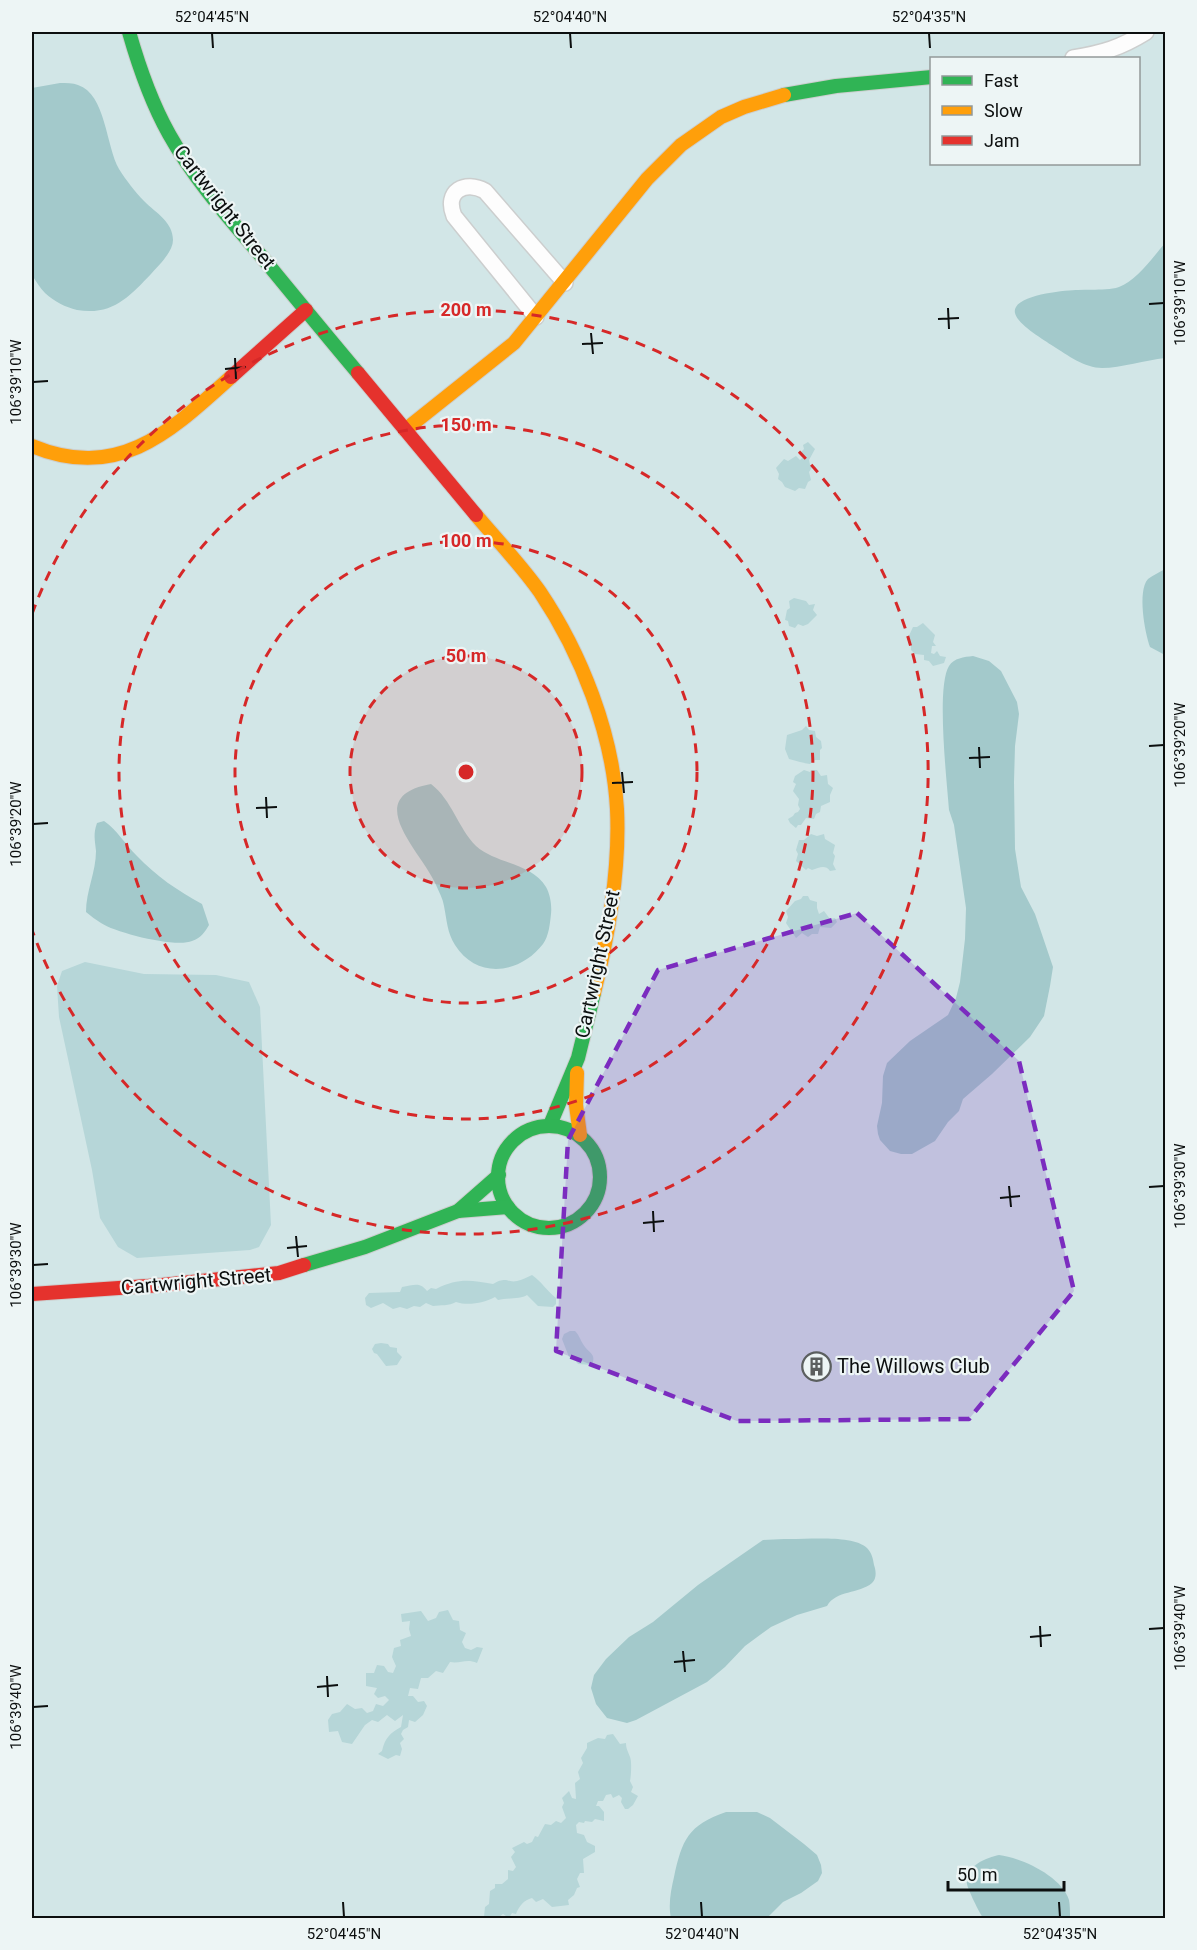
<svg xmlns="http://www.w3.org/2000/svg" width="1197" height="1950" viewBox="0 0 1197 1950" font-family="Roboto,sans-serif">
<rect width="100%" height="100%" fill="#eff3f3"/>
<path fill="#d2e6e7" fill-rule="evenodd" d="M 32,32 L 1165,32 L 1165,1918 L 32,1918 ZM 932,58 L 1138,58 L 1138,164 L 932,164 Z"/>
<g fill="#b6d6d8">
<path d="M 808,442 L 815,449 L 809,460 L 810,465 L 813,466 L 809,472 L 811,480 L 808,482 L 805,489 L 799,488 L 795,491 L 785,487 L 782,482 L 778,479 L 779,474 L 776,468 L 784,459 L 788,461 L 796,456 L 800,460 L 803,457 L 801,452 L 804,449 L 803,445 Z"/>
<path d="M 794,598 L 806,601 L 809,605 L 815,604 L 813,610 L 817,615 L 808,624 L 803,626 L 798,624 L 795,628 L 789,626 L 788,621 L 785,620 L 787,610 L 790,608 L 789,601 Z"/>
<path d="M 923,623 L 935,635 L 933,642 L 936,646 L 932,646 L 931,653 L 934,654 L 937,651 L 940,656 L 946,657 L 944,663 L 933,666 L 929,661 L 924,660 L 924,655 L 915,654 L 911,650 L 911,643 L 907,640 L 913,627 L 917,627 Z"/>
<path d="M 806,726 L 809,730 L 815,731 L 816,737 L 821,741 L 822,748 L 820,750 L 820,760 L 815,760 L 810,764 C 803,763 797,761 789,759 L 785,749 L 787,735 L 802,730 Z"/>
<path d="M 804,770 L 810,772 L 811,770 L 817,770 L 821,776 L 827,775 L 828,784 L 833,788 L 830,795 L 830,802 L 821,806 L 820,812 L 816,814 L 814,819 L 806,818 L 801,825 L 798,825 L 796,828 L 790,823 L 788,819 L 793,816 L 795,813 L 798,812 L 800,809 L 798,805 L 799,799 L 793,791 L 796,784 L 793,782 L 795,776 Z"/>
<path d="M 811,834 L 817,836 L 824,834 L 825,839 L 835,845 L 833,853 L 835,856 L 833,864 L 836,870 L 830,871 C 825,864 819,868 812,870 L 808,868 L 806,870 L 796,861 L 798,854 L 796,850 L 799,840 L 804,840 Z"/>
<path d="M 803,896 L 808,896 L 810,900 L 817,902 L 817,908 L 819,914 L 824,911 L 830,919 L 835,918 L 837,922 L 831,928 L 820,927 L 818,934 L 812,934 L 808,937 L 802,933 L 796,938 L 786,923 L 788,917 L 786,911 L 795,901 L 801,899 Z"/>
<path d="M 85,962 L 144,974 L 216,975 L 249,982 L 260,1007 L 271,1225 L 259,1247 L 250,1250 L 137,1258 L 118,1247 L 100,1218 L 92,1170 L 59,1017 L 57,986 L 62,971 Z"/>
<path d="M 532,1275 C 541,1281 547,1291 556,1298 L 556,1304 L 553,1307 L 538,1306 L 527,1295 C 521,1299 507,1298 498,1300 L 495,1297 C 484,1303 468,1306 456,1302 C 449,1306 441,1305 433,1306 L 426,1303 L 420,1307 L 414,1306 L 407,1309 L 400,1307 L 393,1309 L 383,1303 L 371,1308 L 366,1305 L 365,1298 L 369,1293 L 400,1292 L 402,1287 C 413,1286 419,1281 427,1291 L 431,1288 L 436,1289 C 458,1278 470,1280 493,1284 C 507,1276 507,1283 517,1281 C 522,1280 527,1277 532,1275 Z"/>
<path d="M 570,1331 L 575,1331 C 579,1335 580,1339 583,1344 C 588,1353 597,1353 592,1365 L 578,1364 L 574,1359 L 569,1357 L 562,1339 L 564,1334 Z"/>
<path d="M 381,1343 L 388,1344 L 390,1347 L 397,1348 L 397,1352 L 402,1357 L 397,1365 L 386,1366 L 377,1354 L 374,1353 L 372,1349 L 375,1344 Z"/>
<path d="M 448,1610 L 453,1620 L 459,1621 L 460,1630 L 466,1633 L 462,1642 L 465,1648 L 471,1650 L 477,1647 L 483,1648 L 477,1663 C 466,1658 461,1664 450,1662 L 443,1673 L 436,1671 L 428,1678 L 421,1678 L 418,1689 L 410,1688 L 408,1696 L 413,1696 L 418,1702 L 424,1701 L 427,1706 L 423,1715 L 415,1722 L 409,1720 L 408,1727 L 403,1730 L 401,1734 L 404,1739 L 400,1743 L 402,1749 L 400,1756 L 396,1755 L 388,1759 L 378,1754 L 382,1751 C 385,1738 390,1733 401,1727 L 403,1715 L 395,1721 L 387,1715 L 378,1722 L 372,1720 L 365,1725 L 352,1744 L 342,1742 L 338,1731 L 329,1732 L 328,1720 L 332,1714 L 340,1712 L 347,1704 L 355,1709 L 362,1708 L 367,1713 L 373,1711 L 376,1704 L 383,1706 L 389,1700 L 385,1696 L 378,1698 L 374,1694 L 377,1688 L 366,1686 L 366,1673 L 374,1673 L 377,1665 L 384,1666 L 388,1672 L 393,1673 L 396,1666 L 392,1657 L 394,1648 L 401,1646 L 400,1640 L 411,1636 L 409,1629 L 410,1621 L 402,1622 L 401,1614 L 421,1611 L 428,1621 L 436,1618 L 439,1612 Z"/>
<path d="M 613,1734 L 620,1744 L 626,1743 C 626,1749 628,1751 630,1757 C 632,1761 631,1777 630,1781 L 633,1787 L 631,1792 L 638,1796 L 633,1805 L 628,1809 L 625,1809 L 621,1802 L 622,1798 L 619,1795 L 613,1798 L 611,1794 L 606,1795 L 603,1801 L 598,1801 L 596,1806 L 599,1806 L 604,1812 L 604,1821 L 595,1819 L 592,1822 L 585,1821 L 584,1823 L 579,1822 L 576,1825 L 577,1833 L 584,1835 L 587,1842 L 595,1846 L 595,1852 L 583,1859 L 584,1873 L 580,1873 L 577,1879 L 580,1887 L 577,1888 L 574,1895 L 568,1900 L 569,1905 L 552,1907 L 543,1899 L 536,1902 L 532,1898 C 524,1900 519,1906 516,1914 L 512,1913 L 509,1918 L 503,1914 L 499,1917 L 500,1918 L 484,1917 L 485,1907 L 489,1904 L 490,1891 L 495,1888 L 495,1884 L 502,1884 L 508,1879 L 508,1870 L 513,1871 L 516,1867 L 511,1857 L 515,1852 L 512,1848 L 524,1842 L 527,1844 L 532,1842 L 535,1836 L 538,1837 L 545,1824 L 551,1825 L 556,1821 L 561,1823 L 566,1818 L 562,1807 L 564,1803 L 562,1798 L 569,1791 L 572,1798 L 576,1799 L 575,1783 L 580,1779 L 578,1772 L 583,1763 L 581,1758 L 587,1748 L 587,1743 L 598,1738 L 605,1739 L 607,1735 Z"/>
</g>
<g fill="#a3c9cb">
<path d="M 60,83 C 66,83 73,83 78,85 C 106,94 106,147 119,169 C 126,180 135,192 144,201 C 156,213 173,222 173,240 C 173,252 158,266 151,274 C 129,297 112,316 77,310 C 65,307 55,302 45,293 C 40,288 36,281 32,275 L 32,88 Z"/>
<path d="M 1165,243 L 1165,358 C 1146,360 1121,368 1102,368 C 1085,368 1067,355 1053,346 C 1043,339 1018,325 1015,313 C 1011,295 1066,290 1078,290 C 1091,289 1107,291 1119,287 C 1136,281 1154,256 1165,243 Z"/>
<path d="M 1165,569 L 1165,655 L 1150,647 C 1145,633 1137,591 1148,579 C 1153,575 1160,572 1165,569 Z"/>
<path d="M 973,656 L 989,661 L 1001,671 L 1017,702 L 1019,714 L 1015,746 L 1014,782 L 1015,849 L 1021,887 L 1035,914 L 1053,967 L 1050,986 L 1044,1016 L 1030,1037 L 992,1074 L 963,1099 L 959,1111 L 948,1122 L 935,1141 L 912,1154 L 901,1154 L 890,1151 L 880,1140 L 878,1134 L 877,1126 L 882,1103 L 883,1076 L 887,1063 L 910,1041 L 948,1015 L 956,998 L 960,982 L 965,939 L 966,908 L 954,825 L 949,810 C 947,782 936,687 949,666 C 954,658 964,657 973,656 Z"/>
<path d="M 431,784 C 452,800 458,828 476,846 C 496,864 532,863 546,887 C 550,894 552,905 551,914 C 550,923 549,936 543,944 C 520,974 477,980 455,945 C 447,932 447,921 444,906 C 443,899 439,892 436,885 C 422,852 359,797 431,784 Z"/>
<path d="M 104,821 C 117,830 125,844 137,856 C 156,876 178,891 202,904 L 209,925 C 205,932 201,938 192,941 C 176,948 116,933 101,923 C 96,920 91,916 86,912 C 86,891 96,872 96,851 C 95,840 93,834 97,823 Z"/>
<path d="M 784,1539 C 804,1540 852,1534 867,1548 C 872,1553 873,1559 874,1565 C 876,1571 877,1578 872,1583 C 859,1594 836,1590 827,1606 L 797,1615 L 771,1627 L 745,1646 L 725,1667 L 707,1682 L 636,1720 L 627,1723 L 607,1718 L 596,1704 L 591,1688 L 594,1675 L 606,1659 L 629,1637 L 653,1622 L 698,1585 L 763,1540 Z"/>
<path d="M 726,1812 L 757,1812 L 770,1818 L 804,1844 L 817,1855 L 821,1865 L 822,1873 L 818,1881 L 801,1893 L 783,1902 L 767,1918 L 671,1918 C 668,1905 671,1890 674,1877 C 682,1840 688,1825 726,1812 Z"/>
<path d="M 999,1855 C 1022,1858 1061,1876 1069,1900 C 1070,1905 1070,1913 1070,1918 L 983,1918 C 979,1912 968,1890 967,1884 C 964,1866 986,1858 999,1855 Z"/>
</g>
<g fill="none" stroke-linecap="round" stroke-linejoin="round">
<defs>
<g id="street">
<path d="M 1073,58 C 1103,53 1120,48 1146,32"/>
<path d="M 536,317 L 454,216 C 444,191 465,180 485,191 L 565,283"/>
</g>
<g id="fast">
<path d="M 129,32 C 139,67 151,102 169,134 C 194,179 229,218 262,257 C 294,296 326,335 358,373"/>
<path d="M 784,95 L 836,86 L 932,77"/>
<path d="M 550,1125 L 578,1058 L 594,993"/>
<circle cx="549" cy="1177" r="51"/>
<path d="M 458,1211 L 508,1207"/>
<path d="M 304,1265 L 365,1247 L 458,1211 L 499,1175"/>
</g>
<g id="slow">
<path d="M 405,430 L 514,343 L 647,179 L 681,145 L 721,117 L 744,107 L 784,95"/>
<path d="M 32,446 C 119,482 171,431 231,377"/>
<path d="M 476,515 C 497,540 521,565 540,592 C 581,653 613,734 617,809 C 620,871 609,933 594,993"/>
<path d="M 577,1073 L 576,1105 L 580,1135"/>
</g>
<g id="jam">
<path d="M 358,373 L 476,515"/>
<path d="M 231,377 L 306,310"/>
<path d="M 32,1294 L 162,1285 L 279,1273 L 304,1265"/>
</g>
</defs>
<use href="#street" stroke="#cccece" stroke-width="18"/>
<use href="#fast" stroke="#cccece" stroke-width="16"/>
<use href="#slow" stroke="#cccece" stroke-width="16"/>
<use href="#jam" stroke="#cccece" stroke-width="16"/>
<use href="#street" stroke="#fdfdfd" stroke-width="15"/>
<use href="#fast" stroke="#30b455" stroke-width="14"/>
<use href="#slow" stroke="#ff9f0a" stroke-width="14"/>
<use href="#jam" stroke="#e5322d" stroke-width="14"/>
</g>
<path fill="#7b2cbf" fill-opacity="0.2" stroke="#7b2cbf" stroke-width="4.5" stroke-dasharray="12 8" stroke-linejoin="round" d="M 857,913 L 1019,1061 L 1074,1291 L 969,1419 L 737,1421 L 556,1351 L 568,1140 L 658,970 Z"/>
<path fill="none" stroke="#0c0f0f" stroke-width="2" d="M 212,33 L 213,48M 570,33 L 571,48M 929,33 L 930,48M 1149,304 L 1164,303M 948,308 L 949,329M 938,319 L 959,318M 591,333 L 593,354M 582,344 L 603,343M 235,358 L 236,379M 225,369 L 246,367M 33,382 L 48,381M 1149,746 L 1164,745M 979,747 L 980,768M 969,758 L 990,757M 622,772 L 624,793M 612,783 L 633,782M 266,797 L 267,818M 256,808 L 277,807M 33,824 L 48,823M 1009,1186 L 1011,1207M 1149,1187 L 1164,1186M 1000,1198 L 1020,1196M 653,1211 L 654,1232M 643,1223 L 664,1221M 296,1236 L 298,1257M 287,1248 L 307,1246M 33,1265 L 48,1264M 1040,1626 L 1041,1647M 1149,1629 L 1164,1628M 1030,1637 L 1051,1635M 683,1651 L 685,1672M 674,1662 L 695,1660M 327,1676 L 328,1697M 317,1687 L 338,1685M 33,1707 L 48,1706M 343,1902 L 344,1917M 701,1902 L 702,1917M 1059,1902 L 1060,1917"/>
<circle cx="466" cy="772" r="116" fill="#d62828" fill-opacity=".12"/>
<g fill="none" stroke="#d62828" stroke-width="3" stroke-dasharray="10 8">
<circle cx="466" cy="772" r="116"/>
<circle cx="466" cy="772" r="231"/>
<circle cx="466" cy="772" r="347"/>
<path d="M32 614A462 462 0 1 1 32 930"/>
</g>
<defs>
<symbol id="building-ring" viewBox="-11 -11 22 22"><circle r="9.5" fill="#edf5f5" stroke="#5b5f5f" stroke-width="1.5"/><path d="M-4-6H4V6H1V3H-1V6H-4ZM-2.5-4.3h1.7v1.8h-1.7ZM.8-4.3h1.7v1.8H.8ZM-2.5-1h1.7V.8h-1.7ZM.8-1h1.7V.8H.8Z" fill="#5b5f5f"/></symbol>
</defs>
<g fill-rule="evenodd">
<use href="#building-ring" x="800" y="1350" width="33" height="33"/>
</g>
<g text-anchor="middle" stroke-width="4.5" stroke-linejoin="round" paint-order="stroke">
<g font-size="20" fill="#0c0f0f" stroke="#edf5f5">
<text transform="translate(225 207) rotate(52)" y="7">Cartwright Street</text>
<text transform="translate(597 964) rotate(-78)" y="7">Cartwright Street</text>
<text transform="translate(196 1281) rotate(-5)" y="7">Cartwright Street</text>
</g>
<g font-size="20" fill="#0c0f0f" stroke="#edf5f5" text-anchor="start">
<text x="837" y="1373">The Willows Club</text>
</g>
</g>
<circle cx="466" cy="772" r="9" fill="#d62828" stroke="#edf5f5" stroke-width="3"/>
<g font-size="18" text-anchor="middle" font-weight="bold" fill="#d62828" stroke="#edf5f5" stroke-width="4.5" stroke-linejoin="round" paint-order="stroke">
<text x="466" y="316">200 m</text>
<text x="466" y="431">150 m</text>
<text x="466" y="547">100 m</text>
<text x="466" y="662">50 m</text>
</g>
<rect width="1197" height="1950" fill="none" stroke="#edf5f5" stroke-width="66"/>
<rect x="930" y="57" width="210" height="108" fill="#edf5f5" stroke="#939999" stroke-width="1.5"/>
<rect x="942" y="76" width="30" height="9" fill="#30b455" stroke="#939999" stroke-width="1.5"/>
<text x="984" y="87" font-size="18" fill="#0c0f0f">Fast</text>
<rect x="942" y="106" width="30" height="9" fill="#ff9f0a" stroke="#939999" stroke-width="1.5"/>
<text x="984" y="117" font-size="18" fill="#0c0f0f">Slow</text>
<rect x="942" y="136" width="30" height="9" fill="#e5322d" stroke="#939999" stroke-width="1.5"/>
<text x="984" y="147" font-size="18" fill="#0c0f0f">Jam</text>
<path d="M948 1881v9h116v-9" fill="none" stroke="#0c0f0f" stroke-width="3"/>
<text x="957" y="1881" font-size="18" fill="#0c0f0f" stroke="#edf5f5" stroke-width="4.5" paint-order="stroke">50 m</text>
<rect x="33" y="33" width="1131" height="1884" fill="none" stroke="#0c0f0f" stroke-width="2"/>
<g font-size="15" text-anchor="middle" fill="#0c0f0f">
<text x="212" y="22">52°04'45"N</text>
<text x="570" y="22">52°04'40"N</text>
<text x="929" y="22">52°04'35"N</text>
<text transform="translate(1180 303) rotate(-90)" y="5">106°39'10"W</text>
<text transform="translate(16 382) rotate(-90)" y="5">106°39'10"W</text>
<text transform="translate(1180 745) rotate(-90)" y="5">106°39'20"W</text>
<text transform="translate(16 824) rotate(-90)" y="5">106°39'20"W</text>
<text transform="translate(1180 1186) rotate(-90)" y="5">106°39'30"W</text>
<text transform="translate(16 1265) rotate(-90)" y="5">106°39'30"W</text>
<text transform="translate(1180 1628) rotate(-90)" y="5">106°39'40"W</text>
<text transform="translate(16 1707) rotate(-90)" y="5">106°39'40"W</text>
<text x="344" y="1939">52°04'45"N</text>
<text x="702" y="1939">52°04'40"N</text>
<text x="1060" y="1939">52°04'35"N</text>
</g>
</svg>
